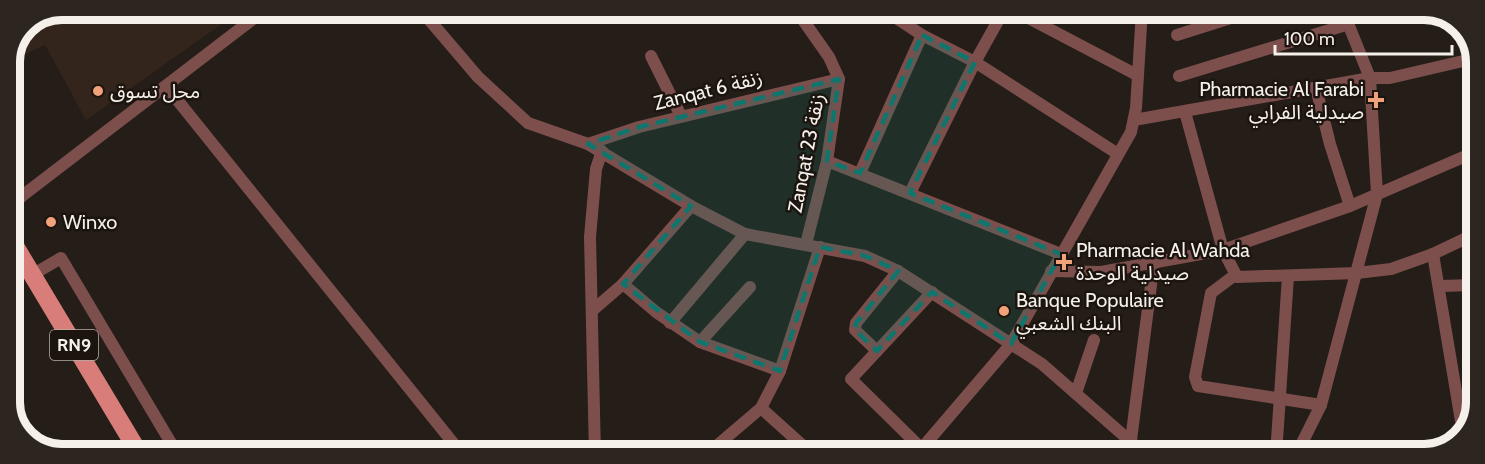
<svg xmlns="http://www.w3.org/2000/svg" width="1485" height="464" viewBox="0 0 1485 464" font-family="Cabin,'Noto Sans Arabic',sans-serif">
<rect width="100%" height="100%" fill="#251d17"/>
<path fill="#33251c" d="M 62,9 L 243,9 L 86,120 L 45,45 L 9,62 L 25,24 Z"/>
<g fill="none" stroke-linecap="round" stroke-linejoin="round">
<g stroke="#7c4f4d" stroke-width="12">
<path d="M 420,9 L 478,77 L 528,123 L 588,144 L 691,206 L 745,234 L 865,256 L 898,271 L 1042,364 L 1146,455"/>
<path d="M 796,10 L 829,57 L 839,79 L 827,161 L 806,244"/>
<path d="M 884,10 L 922,35 L 975,62 L 1118,154"/>
<path d="M 1013,10 L 1137,75"/>
<path d="M 1177,35 L 1253,11"/>
<path d="M 651,56 L 681,116"/>
<path d="M 1179,76 L 1349,24"/>
<path d="M 166,86 L 462,454"/>
<path d="M 1316,88 L 1330,144 L 1350,206"/>
<path d="M 1185,112 L 1223,250 L 1237,277 L 1357,273 L 1391,269 L 1433,254 L 1475,234"/>
<path d="M 1134,120 L 1370,78 L 1390,78 L 1476,58"/>
<path d="M 588,144 L 639,127 L 839,79"/>
<path d="M 827,161 L 1061,254"/>
<path d="M 860,173 L 922,35"/>
<path d="M 9,177 L 21,197"/>
<path d="M 910,193 L 975,62 L 1004,10"/>
<path d="M 9,206 L 266,9"/>
<path d="M 1433,254 L 1463,433"/>
<path d="M 1051,271 L 1101,272 L 1223,250 L 1350,206 L 1475,152"/>
<path d="M 32,275 L 61,258 L 177,453"/>
<path d="M 1235,275 L 1211,293 L 1195,377 L 1198,386 L 1321,405"/>
<path d="M 623,284 L 656,312 L 700,342 L 780,371"/>
<path d="M 1440,286 L 1475,285"/>
<path d="M 593,310 L 623,284 L 691,206"/>
<path d="M 670,323 L 745,234"/>
<path d="M 700,342 L 750,287"/>
<path d="M 877,351 L 855,330 L 856,323 L 898,271"/>
<path d="M 1076,393 L 1094,340"/>
<path d="M 761,408 L 812,454"/>
<path d="M 1131,440 L 1154,262"/>
<path d="M 922,449 L 851,379 L 932,292"/>
<path d="M 595,454 L 590,237 L 596,169 L 602,151"/>
<path d="M 707,454 L 761,408 L 780,371 L 820,247"/>
<path d="M 917,454 L 1011,344 L 1131,132 L 1136,108 L 1142,10"/>
<path d="M 1276,455 L 1288,276"/>
<path d="M 1296,455 L 1321,405 L 1377,194 L 1370,78 L 1343,11"/>
</g>
<path stroke="#d97d7a" stroke-width="18" d="M 9,236 L 139,453"/>
</g>
<path fill="#0f766e" fill-opacity="0.2" stroke="#0f766e" stroke-width="4.5" stroke-dasharray="12 8" stroke-linejoin="round" d="M 922,35 L 975,62 L 910,193 L 1061,254 L 1011,344 L 932,292 L 877,351 L 855,330 L 856,323 L 898,271 L 865,256 L 820,247 L 780,371 L 700,342 L 623,284 L 691,206 L 588,144 L 639,127 L 839,79 L 827,161 L 860,173 Z"/>
<g fill="#f1a27b" stroke="#1c140e" stroke-width="2">
<circle cx="98" cy="91" r="6"/>
<path d="M1373 91h6v6h6v6h-6v6h-6v-6h-6v-6h6z"/>
<circle cx="51" cy="222" r="6"/>
<path d="M1061 253h6v6h6v6h-6v6h-6v-6h-6v-6h6z"/>
<circle cx="1004" cy="311" r="6"/>
</g>
<g text-anchor="middle" stroke-width="5" stroke-linejoin="round" paint-order="stroke">
<rect fill="#1c140e" stroke="#b5aea9" stroke-width="1.5" x="50" y="330" width="48" height="30" rx="4.5"/>
<g font-size="18" font-weight="bold" fill="#f6f0eb">
<text x="74" y="351">RN9</text>
</g>
<g font-size="20" fill="#f6f0eb" stroke="#1c140e" text-anchor="start">
<text x="1364" y="96" text-anchor="end">Pharmacie Al Farabi<tspan x="1364" dy="23">صيدلية الفرابي</tspan></text>
<text x="110" y="98">محل تسوق</text>
<text x="63" y="229">Winxo</text>
<text x="1076" y="257">Pharmacie Al Wahda<tspan x="1076" dy="23">صيدلية الوحدة</tspan></text>
<text x="1016" y="307">Banque Populaire<tspan x="1016" dy="23">البنك الشعبي</tspan></text>
</g>
<g font-size="20" fill="#f6f0eb" stroke="#1c140e">
<text transform="translate(708 90) rotate(-14)" y="7">Zanqat 6 زنقة</text>
<text transform="translate(806 153) rotate(-79)" y="7">Zanqat 23 زنقة</text>
</g>
</g>
<path d="M0 0H1485V464H0ZM62 20H1424A42 42 0 0 1 1466 62V402A42 42 0 0 1 1424 444H62A42 42 0 0 1 20 402V62A42 42 0 0 1 62 20Z" fill="#2d2620" fill-rule="evenodd"/>
<path fill="none" stroke="#f6f0eb" stroke-width="8" d="M62 20H1424A42 42 0 0 1 1466 62V402A42 42 0 0 1 1424 444H62A42 42 0 0 1 20 402V62A42 42 0 0 1 62 20Z"/>
<path d="M1275 45v9h177v-9" fill="none" stroke="#f6f0eb" stroke-width="3"/>
<text x="1284" y="45" font-size="18" fill="#f6f0eb" stroke="#1c140e" stroke-width="4.5" paint-order="stroke">100 m</text>
</svg>
